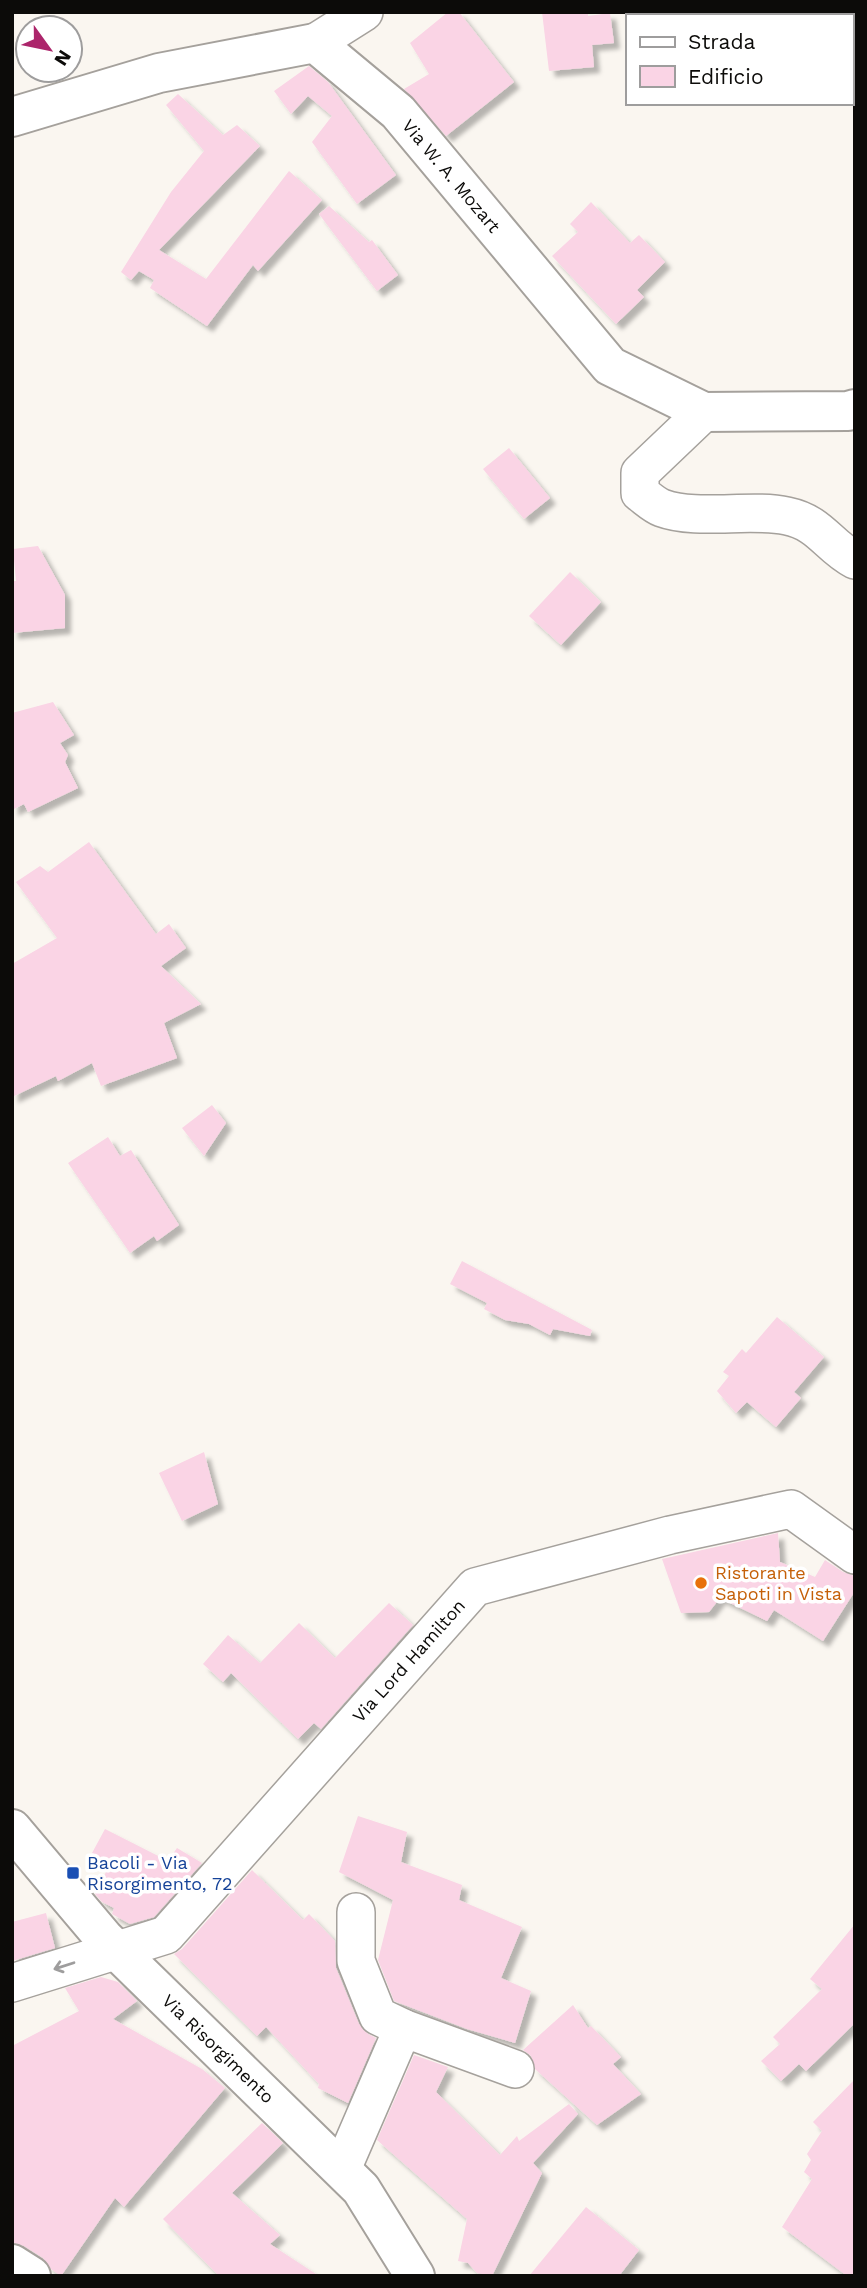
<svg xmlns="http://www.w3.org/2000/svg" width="867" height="2288" viewBox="0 0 867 2288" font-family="'Work Sans',sans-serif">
<defs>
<filter id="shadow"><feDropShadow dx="6" dy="6" stdDeviation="2" flood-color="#0004"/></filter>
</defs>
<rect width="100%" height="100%" fill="#faf6f0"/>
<g fill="#fad4e5" filter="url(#shadow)">
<path d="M 448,12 L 459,12 L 514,82 L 446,136 L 404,89 L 429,74 L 410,43 Z"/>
<path d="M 542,12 L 588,12 L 588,16 L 610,13 L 614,43 L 592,45 L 594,67 L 549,71 Z"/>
<path d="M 309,66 L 328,82 L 396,175 L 357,204 L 312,142 L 332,116 L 308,96 L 291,114 L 274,91 Z"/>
<path d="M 178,94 L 223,135 L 237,125 L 260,146 L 159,250 L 206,279 L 289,171 L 322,200 L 258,271 L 253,265 L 207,326 L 150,288 L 154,280 L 139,271 L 131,280 L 121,272 L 171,192 L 204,151 L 166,105 Z"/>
<path d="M 591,202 L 630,243 L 639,235 L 665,262 L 637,290 L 644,297 L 616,324 L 552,256 L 578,232 L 570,224 Z"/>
<path d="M 329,206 L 369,242 L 372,240 L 398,275 L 377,291 L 319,214 Z"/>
<path d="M 509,448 L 550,498 L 524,519 L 483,469 Z"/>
<path d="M 38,546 L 65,595 L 65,628 L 12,633 L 12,581 L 16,581 L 13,549 Z"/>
<path d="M 570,572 L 601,602 L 561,645 L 529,616 Z"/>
<path d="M 53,702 L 74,735 L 60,743 L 68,755 L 65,762 L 78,788 L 28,812 L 24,804 L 12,810 L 12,713 Z"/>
<path d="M 89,842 L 156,934 L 169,924 L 186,948 L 161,966 L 201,1004 L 164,1023 L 177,1058 L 101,1086 L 92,1063 L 58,1081 L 56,1076 L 12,1097 L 12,964 L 57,938 L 16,882 L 40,866 L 48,872 Z"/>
<path d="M 212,1105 L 226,1123 L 204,1156 L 182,1128 Z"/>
<path d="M 108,1137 L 120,1156 L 131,1150 L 179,1225 L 157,1241 L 154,1236 L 130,1253 L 68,1163 Z"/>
<path d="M 462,1261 L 592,1330 L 590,1336 L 553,1329 L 550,1335 L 529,1324 L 505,1320 L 484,1309 L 487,1303 L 450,1284 Z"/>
<path d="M 777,1317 L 824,1357 L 794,1392 L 801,1398 L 776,1427 L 747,1402 L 736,1413 L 717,1391 L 729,1376 L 723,1372 L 742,1349 L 746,1353 Z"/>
<path d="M 204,1452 L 218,1504 L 182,1521 L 159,1473 Z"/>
<path d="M 778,1533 L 780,1562 L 815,1577 L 825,1560 L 843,1572 L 855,1576 L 855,1591 L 823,1641 L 774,1610 L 767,1621 L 720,1598 L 709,1612 L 681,1613 L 662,1559 Z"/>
<path d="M 389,1603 L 413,1625 L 321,1729 L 314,1723 L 298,1739 L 231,1673 L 223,1682 L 203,1664 L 228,1635 L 260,1663 L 299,1623 L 335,1658 Z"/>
<path d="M 358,1816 L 407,1832 L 401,1862 L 462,1885 L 459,1900 L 522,1927 L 501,1978 L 531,1991 L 515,2043 L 467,2029 L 394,2001 L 378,1960 L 393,1900 L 339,1872 Z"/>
<path d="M 105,1829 L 168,1861 L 177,1848 L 202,1863 L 154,1917 L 130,1924 L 112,1914 L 114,1908 L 102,1902 L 95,1894 L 111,1862 L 92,1853 Z"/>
<path d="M 252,1870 L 303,1920 L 309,1914 L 335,1941 L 336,1968 L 359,2024 L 368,2034 L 376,2038 L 348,2103 L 318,2088 L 319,2084 L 266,2027 L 257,2036 L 174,1954 L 182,1949 Z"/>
<path d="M 46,1913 L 55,1948 L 12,1961 L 12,1922 Z"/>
<path d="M 855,1924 L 855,2023 L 806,2071 L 799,2064 L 781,2081 L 761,2061 L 780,2044 L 773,2037 L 822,1989 L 810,1979 Z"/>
<path d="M 101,1977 L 118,1982 L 137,2001 L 113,2019 L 202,2069 L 225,2088 L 124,2207 L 115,2198 L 61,2276 L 51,2269 L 43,2258 L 24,2246 L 12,2242 L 12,2046 L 79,2011 L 65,1988 Z"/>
<path d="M 573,2005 L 588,2028 L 591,2026 L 621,2057 L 613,2064 L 641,2094 L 597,2125 L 535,2069 L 531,2056 L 523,2050 Z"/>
<path d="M 414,2055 L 448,2067 L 436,2092 L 500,2155 L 517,2136 L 519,2141 L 569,2104 L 578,2114 L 533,2163 L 542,2173 L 492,2276 L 477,2273 L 468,2263 L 458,2261 L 467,2219 L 377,2140 Z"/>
<path d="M 855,2079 L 855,2276 L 847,2276 L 782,2227 L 812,2179 L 804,2172 L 811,2160 L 807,2154 L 822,2131 L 813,2122 Z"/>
<path d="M 262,2123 L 283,2143 L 232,2193 L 280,2235 L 270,2244 L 319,2276 L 219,2276 L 163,2219 Z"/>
<path d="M 586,2207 L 639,2250 L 619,2276 L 529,2276 Z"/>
</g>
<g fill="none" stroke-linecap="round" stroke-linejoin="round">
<defs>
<g id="street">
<path d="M 315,43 L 364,12"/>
<path d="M 704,412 L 640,473 L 640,493 C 647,498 654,505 662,508 C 697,521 750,508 787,516 C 821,523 828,546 855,560"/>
<path d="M 356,1912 L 356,1961 L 378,2016 L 403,2028"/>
<path d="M 12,1983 L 166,1935 L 475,1587 L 670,1535 L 791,1509 L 855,1555"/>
<path d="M 342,2169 L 403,2028 L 515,2069"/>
</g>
<g id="secondary">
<path d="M 12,117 L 159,73 L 315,43 L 398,112 L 610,366 L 704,412 L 848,411 L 855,409"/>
<path d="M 12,1829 L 104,1938 L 361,2189 L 415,2276"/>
<path d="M 12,2264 L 31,2276"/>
</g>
</defs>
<use href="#street" stroke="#a5a19c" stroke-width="40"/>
<use href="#secondary" stroke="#a5a19c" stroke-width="42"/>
<use href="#street" stroke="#fff" stroke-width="37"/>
<use href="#secondary" stroke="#fff" stroke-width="38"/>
</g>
<defs><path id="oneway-shaft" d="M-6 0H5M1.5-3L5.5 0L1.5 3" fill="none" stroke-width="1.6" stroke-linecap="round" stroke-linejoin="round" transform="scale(1.75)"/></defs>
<use stroke="#9e9d9d" href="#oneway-shaft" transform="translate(64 1966) rotate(162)"/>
<circle fill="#e8710a" stroke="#fff" stroke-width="2.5" cx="701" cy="1583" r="7"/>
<rect fill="#1a4fb4" stroke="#fff" stroke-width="2.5" x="66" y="1866" width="14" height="14" rx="3.5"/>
<g text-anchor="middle" stroke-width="7" stroke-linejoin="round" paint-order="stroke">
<g font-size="18" fill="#0c0b09" stroke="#fff">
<text transform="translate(451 176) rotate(50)" y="6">Via W. A. Mozart</text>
<text transform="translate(409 1661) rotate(-48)" y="6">Via Lord Hamilton</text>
<text transform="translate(218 2049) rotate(44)" y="6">Via Risorgimento</text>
</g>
<g font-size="18" fill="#c56008" stroke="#fff" text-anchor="start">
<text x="715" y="1579">Ristorante<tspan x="715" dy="21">Sapoti in Vista</tspan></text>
</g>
<g font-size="18" fill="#164399" stroke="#fff" text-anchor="start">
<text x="87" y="1869">Bacoli - Via<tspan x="87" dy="21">Risorgimento, 72</tspan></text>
</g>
</g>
<rect width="867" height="2288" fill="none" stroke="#0c0b09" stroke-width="28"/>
<rect x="626" y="14" width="228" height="91" fill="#ffffff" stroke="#9e9d9d" stroke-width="2"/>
<rect x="640" y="37" width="35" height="10" fill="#ffffff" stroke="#9e9d9d" stroke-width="2"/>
<text x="688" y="49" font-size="21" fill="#0c0b09">Strada</text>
<rect x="640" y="66" width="35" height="21" fill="#fad4e5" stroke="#9e9d9d" stroke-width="2"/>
<text x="688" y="84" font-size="21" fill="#0c0b09">Edificio</text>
<g transform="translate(49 49) rotate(123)"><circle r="33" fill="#ffffff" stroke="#9e9d9d" stroke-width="2"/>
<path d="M0-5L12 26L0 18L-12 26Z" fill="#ac256b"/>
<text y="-10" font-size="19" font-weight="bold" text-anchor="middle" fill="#0c0b09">N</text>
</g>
</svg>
